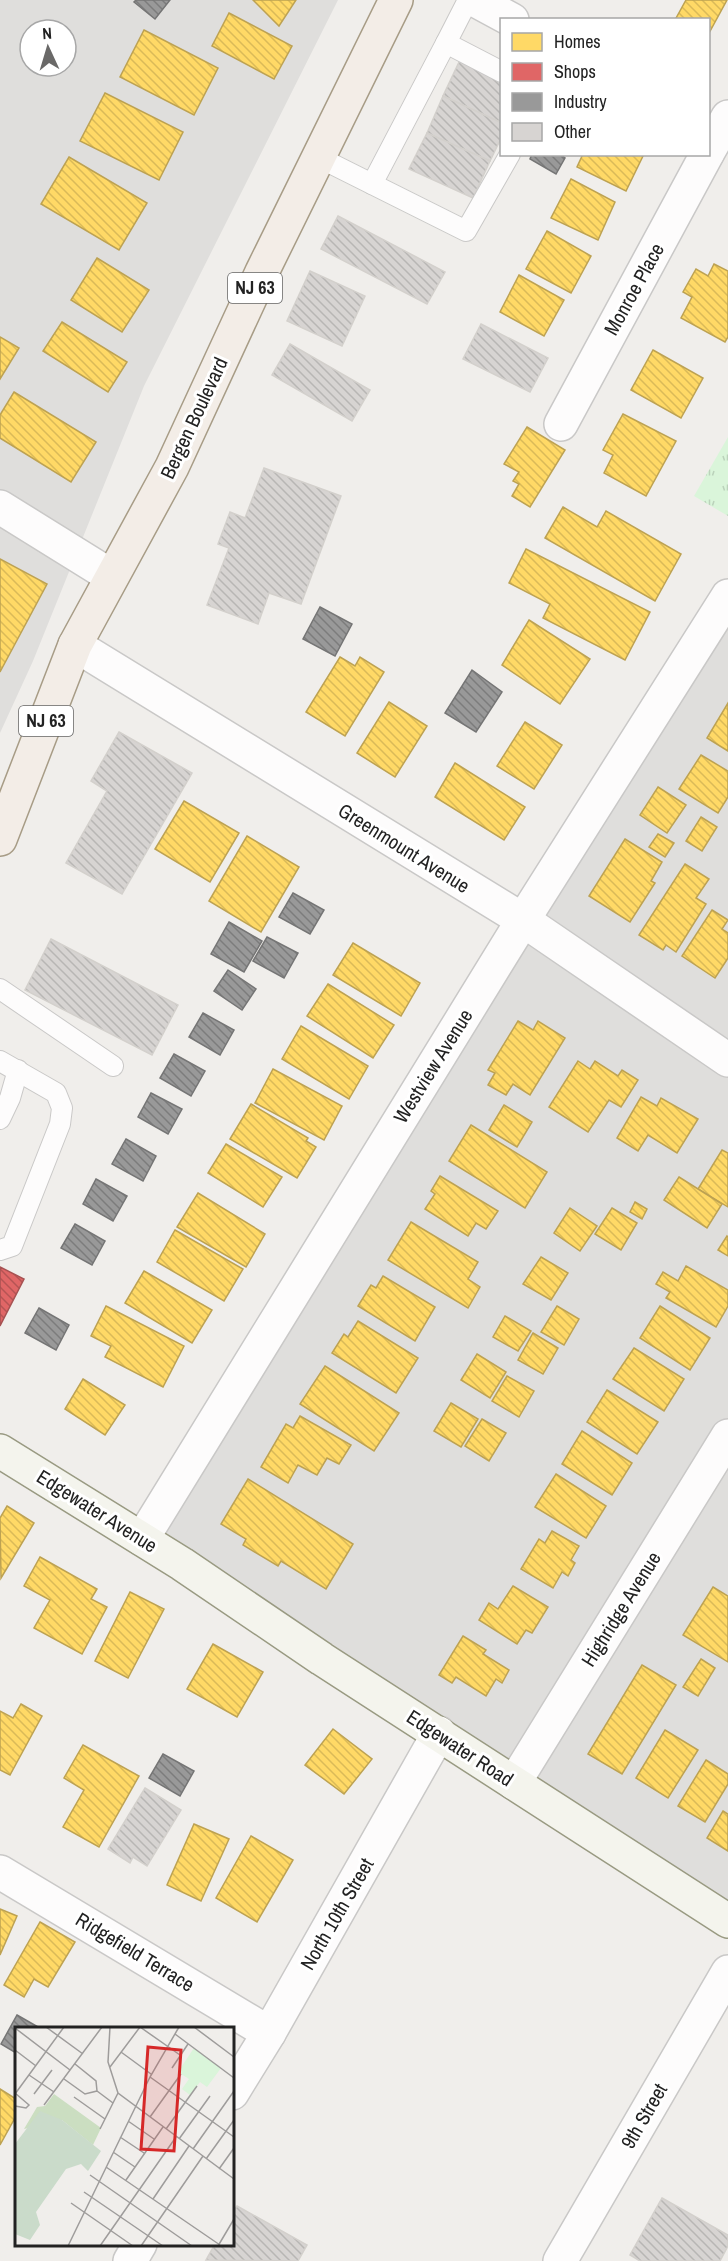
<svg xmlns="http://www.w3.org/2000/svg" width="728" height="2261" viewBox="0 0 728 2261" font-family="'Archivo Narrow',sans-serif">
<defs>
<pattern id="park-tufts" width="24" height="20" patternUnits="userSpaceOnUse" patternTransform="scale(1.5)"><rect width="24" height="20" fill="#daf5da"/><path d="M3 7l-1-3M5 7V3M7 7l1-3M15 17l-1-3M17 17v-4M19 17l1-3" fill="none" stroke="#bbd2bb"/></pattern>
<pattern id="homes-back-hatch" width="6" height="6" patternUnits="userSpaceOnUse" patternTransform="scale(1.5)"><rect width="6" height="6" fill="#ffd966"/><path d="M-1 5l2 2M0 0l6 6M5-1l2 2" fill="none" stroke="#daba58"/></pattern>
<pattern id="shops-back-hatch" width="6" height="6" patternUnits="userSpaceOnUse" patternTransform="scale(1.5)"><rect width="6" height="6" fill="#e06666"/><path d="M-1 5l2 2M0 0l6 6M5-1l2 2" fill="none" stroke="#b55454"/></pattern>
<pattern id="industry-back-hatch" width="6" height="6" patternUnits="userSpaceOnUse" patternTransform="scale(1.5)"><rect width="6" height="6" fill="#999"/><path d="M-1 5l2 2M0 0l6 6M5-1l2 2" fill="none" stroke="#7c7c7c"/></pattern>
<pattern id="building-back-hatch" width="6" height="6" patternUnits="userSpaceOnUse" patternTransform="scale(1.5)"><rect width="6" height="6" fill="#d7d4d2"/><path d="M-1 5l2 2M0 0l6 6M5-1l2 2" fill="none" stroke="#b8b6b4"/></pattern>
</defs>
<rect width="100%" height="100%" fill="#f0eeeb"/>
<g fill="#dfdedc" fill-rule="evenodd">
<path d="M 0,0 L 338,0 L 144,386 L 33,661 L 0,733 ZM 30,30 L 66,30 L 66,66 L 30,66 Z"/>
<path d="M 728,596 L 728,1921 L 142,1539 Z"/>
</g>
<path fill="url(#park-tufts)" d="M 728,437 L 728,516 L 694,496 Z"/>
<g fill="url(#homes-back-hatch)" stroke="#bda252" stroke-width="1.5">
<path d="M 253,0 L 296,0 L 279,26 Z"/>
<path d="M 686,0 L 727,0 L 708,35 L 708,20 L 675,20 Z"/>
<path d="M 229,13 L 292,46 L 274,79 L 212,46 Z"/>
<path d="M 144,30 L 218,68 L 194,115 L 120,77 Z"/>
<path d="M 105,93 L 183,132 L 159,180 L 80,141 Z"/>
<path d="M 583,154 L 644,154 L 626,191 L 577,167 Z"/>
<path d="M 69,157 L 147,203 L 119,250 L 41,204 Z"/>
<path d="M 571,179 L 615,202 L 598,240 L 551,218 Z"/>
<path d="M 547,231 L 591,256 L 571,293 L 526,269 Z"/>
<path d="M 97,258 L 149,290 L 122,332 L 71,300 Z"/>
<path d="M 714,264 L 728,271 L 728,337 L 725,342 L 681,318 L 692,297 L 683,292 L 696,269 L 708,276 Z"/>
<path d="M 519,275 L 564,300 L 544,336 L 500,312 Z"/>
<path d="M 62,322 L 127,362 L 108,392 L 43,351 Z"/>
<path d="M 0,337 L 19,348 L 0,379 Z"/>
<path d="M 653,350 L 703,378 L 681,418 L 631,390 Z"/>
<path d="M 14,392 L 96,442 L 71,482 L 0,438 L 0,415 Z"/>
<path d="M 623,414 L 676,441 L 646,496 L 604,473 L 613,455 L 603,450 Z"/>
<path d="M 527,427 L 565,450 L 530,507 L 512,496 L 519,484 L 513,481 L 519,472 L 504,464 Z"/>
<path d="M 563,507 L 597,527 L 606,511 L 681,554 L 655,601 L 545,538 Z"/>
<path d="M 526,549 L 650,612 L 625,660 L 543,618 L 550,604 L 509,583 Z"/>
<path d="M 0,559 L 47,584 L 0,672 Z"/>
<path d="M 529,620 L 590,659 L 560,704 L 502,665 Z"/>
<path d="M 340,657 L 355,666 L 360,657 L 384,672 L 345,736 L 306,712 Z"/>
<path d="M 389,702 L 427,726 L 395,777 L 357,753 Z"/>
<path d="M 728,703 L 728,751 L 707,738 Z"/>
<path d="M 525,722 L 562,745 L 534,789 L 497,766 Z"/>
<path d="M 701,755 L 728,771 L 728,797 L 718,813 L 679,789 Z"/>
<path d="M 455,763 L 525,807 L 504,840 L 435,797 Z"/>
<path d="M 658,787 L 686,805 L 667,833 L 640,815 Z"/>
<path d="M 184,801 L 239,833 L 210,882 L 155,849 Z"/>
<path d="M 701,817 L 717,827 L 702,851 L 686,841 Z"/>
<path d="M 658,834 L 674,843 L 665,857 L 649,847 Z"/>
<path d="M 247,836 L 299,867 L 261,932 L 209,901 Z"/>
<path d="M 625,839 L 662,862 L 651,881 L 655,883 L 630,922 L 589,896 Z"/>
<path d="M 685,864 L 709,879 L 696,898 L 706,904 L 676,952 L 666,945 L 663,950 L 639,935 Z"/>
<path d="M 712,910 L 728,920 L 722,929 L 728,933 L 728,958 L 715,978 L 682,956 Z"/>
<path d="M 353,943 L 420,983 L 401,1016 L 333,975 Z"/>
<path d="M 328,984 L 394,1025 L 373,1058 L 307,1016 Z"/>
<path d="M 518,1021 L 533,1030 L 538,1021 L 565,1038 L 530,1095 L 513,1084 L 506,1095 L 488,1085 L 495,1073 L 488,1070 Z"/>
<path d="M 301,1026 L 368,1066 L 349,1099 L 282,1059 Z"/>
<path d="M 578,1061 L 590,1069 L 595,1061 L 618,1076 L 622,1070 L 638,1080 L 621,1107 L 609,1100 L 588,1132 L 549,1107 Z"/>
<path d="M 273,1069 L 342,1106 L 324,1140 L 255,1103 Z"/>
<path d="M 641,1097 L 657,1106 L 661,1098 L 698,1119 L 677,1153 L 648,1135 L 638,1151 L 617,1138 Z"/>
<path d="M 251,1104 L 308,1138 L 306,1141 L 316,1147 L 297,1178 L 230,1139 Z"/>
<path d="M 504,1105 L 532,1122 L 517,1147 L 489,1130 Z"/>
<path d="M 471,1125 L 547,1172 L 525,1208 L 449,1161 Z"/>
<path d="M 226,1144 L 282,1177 L 263,1207 L 208,1173 Z"/>
<path d="M 722,1150 L 728,1153 L 728,1207 L 698,1189 Z"/>
<path d="M 440,1176 L 498,1211 L 486,1229 L 476,1223 L 468,1236 L 425,1209 L 435,1194 L 431,1191 Z"/>
<path d="M 679,1177 L 722,1204 L 707,1228 L 664,1200 Z"/>
<path d="M 198,1193 L 265,1234 L 246,1267 L 177,1227 Z"/>
<path d="M 635,1202 L 647,1209 L 642,1219 L 630,1212 Z"/>
<path d="M 570,1208 L 597,1226 L 580,1251 L 554,1233 Z"/>
<path d="M 612,1208 L 637,1223 L 621,1250 L 595,1234 Z"/>
<path d="M 411,1222 L 478,1262 L 468,1279 L 480,1287 L 468,1308 L 388,1260 Z"/>
<path d="M 175,1230 L 243,1269 L 224,1301 L 157,1262 Z"/>
<path d="M 727,1236 L 728,1237 L 728,1256 L 718,1250 Z"/>
<path d="M 541,1257 L 568,1273 L 551,1300 L 523,1284 Z"/>
<path d="M 686,1266 L 728,1290 L 728,1306 L 716,1327 L 666,1298 L 670,1292 L 656,1284 L 663,1272 L 678,1281 Z"/>
<path d="M 144,1271 L 212,1310 L 192,1343 L 125,1303 Z"/>
<path d="M 383,1276 L 435,1307 L 415,1341 L 358,1306 L 371,1285 L 376,1288 Z"/>
<path d="M 106,1306 L 184,1346 L 163,1387 L 105,1357 L 111,1346 L 91,1336 Z"/>
<path d="M 557,1306 L 579,1319 L 564,1345 L 541,1332 Z"/>
<path d="M 660,1306 L 710,1338 L 690,1370 L 640,1338 Z"/>
<path d="M 505,1316 L 531,1331 L 518,1351 L 493,1337 Z"/>
<path d="M 358,1321 L 418,1358 L 396,1393 L 332,1353 L 344,1334 L 348,1337 Z"/>
<path d="M 533,1333 L 558,1348 L 543,1374 L 518,1360 Z"/>
<path d="M 634,1348 L 684,1379 L 664,1411 L 613,1379 Z"/>
<path d="M 477,1354 L 506,1372 L 490,1398 L 461,1380 Z"/>
<path d="M 325,1366 L 399,1413 L 374,1451 L 300,1404 Z"/>
<path d="M 507,1376 L 534,1391 L 519,1417 L 492,1401 Z"/>
<path d="M 83,1379 L 125,1405 L 105,1435 L 65,1409 Z"/>
<path d="M 607,1390 L 658,1422 L 637,1454 L 587,1422 Z"/>
<path d="M 451,1403 L 478,1419 L 461,1447 L 434,1431 Z"/>
<path d="M 300,1416 L 351,1445 L 339,1464 L 327,1458 L 317,1475 L 298,1465 L 288,1483 L 261,1467 L 286,1424 L 293,1428 Z"/>
<path d="M 482,1419 L 506,1433 L 489,1461 L 465,1446 Z"/>
<path d="M 582,1431 L 632,1463 L 612,1495 L 562,1464 Z"/>
<path d="M 556,1474 L 606,1506 L 586,1538 L 535,1507 Z"/>
<path d="M 248,1479 L 353,1544 L 326,1589 L 281,1561 L 278,1566 L 243,1545 L 246,1539 L 221,1524 Z"/>
<path d="M 7,1506 L 34,1523 L 1,1578 L 0,1518 Z"/>
<path d="M 552,1531 L 579,1546 L 571,1560 L 575,1563 L 568,1576 L 562,1572 L 553,1588 L 521,1569 L 539,1539 L 545,1543 Z"/>
<path d="M 40,1557 L 97,1589 L 91,1599 L 107,1607 L 82,1654 L 34,1628 L 50,1600 L 24,1586 Z"/>
<path d="M 513,1586 L 548,1607 L 532,1633 L 526,1630 L 517,1644 L 479,1620 L 489,1603 L 498,1609 Z"/>
<path d="M 713,1587 L 728,1596 L 728,1662 L 683,1635 Z"/>
<path d="M 130,1592 L 164,1609 L 128,1678 L 95,1661 Z"/>
<path d="M 463,1636 L 486,1650 L 483,1654 L 509,1670 L 502,1683 L 496,1679 L 486,1696 L 456,1677 L 452,1683 L 439,1675 Z"/>
<path d="M 213,1644 L 263,1672 L 237,1717 L 187,1689 Z"/>
<path d="M 701,1659 L 715,1668 L 698,1696 L 683,1687 Z"/>
<path d="M 642,1665 L 676,1685 L 622,1774 L 588,1754 Z"/>
<path d="M 21,1704 L 42,1716 L 10,1775 L 0,1770 L 0,1711 L 13,1718 Z"/>
<path d="M 333,1729 L 372,1759 L 344,1794 L 305,1765 Z"/>
<path d="M 665,1730 L 698,1750 L 668,1798 L 636,1778 Z"/>
<path d="M 83,1745 L 139,1776 L 99,1847 L 63,1827 L 84,1790 L 64,1778 Z"/>
<path d="M 706,1760 L 728,1774 L 728,1784 L 705,1822 L 678,1806 Z"/>
<path d="M 723,1811 L 728,1814 L 728,1851 L 707,1838 Z"/>
<path d="M 194,1824 L 229,1839 L 201,1901 L 167,1885 Z"/>
<path d="M 251,1836 L 293,1860 L 257,1922 L 216,1898 Z"/>
<path d="M 0,1909 L 17,1916 L 0,1955 Z"/>
<path d="M 40,1922 L 75,1942 L 48,1987 L 34,1979 L 24,1997 L 4,1985 Z"/>
<path d="M 0,2089 L 16,2099 L 16,2116 L 0,2145 Z"/>
</g>
<path fill="url(#shops-back-hatch)" stroke="#a75252" stroke-width="1.5" d="M 0,1267 L 24,1279 L 0,1326 Z"/>
<g fill="url(#industry-back-hatch)" stroke="#757575" stroke-width="1.5">
<path d="M 136,0 L 170,0 L 155,19 L 134,2 Z"/>
<path d="M 532,154 L 560,154 L 565,158 L 556,174 L 530,159 Z"/>
<path d="M 320,607 L 352,624 L 335,656 L 303,639 Z"/>
<path d="M 472,670 L 502,692 L 476,732 L 445,713 Z"/>
<path d="M 293,893 L 324,910 L 310,934 L 279,917 Z"/>
<path d="M 229,922 L 262,941 L 244,972 L 211,954 Z"/>
<path d="M 267,937 L 298,953 L 284,978 L 253,961 Z"/>
<path d="M 228,970 L 256,989 L 242,1010 L 214,991 Z"/>
<path d="M 203,1013 L 234,1030 L 220,1055 L 189,1037 Z"/>
<path d="M 174,1054 L 205,1071 L 191,1096 L 160,1078 Z"/>
<path d="M 151,1093 L 182,1109 L 168,1134 L 138,1117 Z"/>
<path d="M 126,1139 L 156,1156 L 143,1181 L 112,1164 Z"/>
<path d="M 96,1179 L 127,1196 L 113,1221 L 83,1204 Z"/>
<path d="M 75,1224 L 105,1241 L 92,1265 L 61,1248 Z"/>
<path d="M 39,1308 L 69,1325 L 56,1350 L 25,1333 Z"/>
<path d="M 163,1754 L 194,1771 L 180,1796 L 149,1778 Z"/>
<path d="M 17,2015 L 38,2027 L 37,2028 L 16,2028 L 16,2053 L 1,2044 Z"/>
</g>
<g fill="url(#building-back-hatch)" stroke="#d3d0cc" stroke-width="1.5">
<path d="M 460,60 L 502,78 L 502,123 L 443,96 Z"/>
<path d="M 443,96 L 502,123 L 502,136 L 490,161 L 427,133 Z"/>
<path d="M 427,133 L 490,161 L 473,198 L 409,169 Z"/>
<path d="M 338,216 L 445,272 L 427,304 L 321,249 Z"/>
<path d="M 310,271 L 365,296 L 342,346 L 287,321 Z"/>
<path d="M 481,324 L 548,358 L 530,392 L 463,359 Z"/>
<path d="M 290,344 L 370,390 L 352,421 L 272,375 Z"/>
<path d="M 264,468 L 341,496 L 301,604 L 269,593 L 258,624 L 207,605 L 229,548 L 218,544 L 230,512 L 245,518 Z"/>
<path d="M 119,732 L 192,773 L 122,894 L 66,863 L 107,791 L 91,781 Z"/>
<path d="M 51,939 L 178,1005 L 152,1055 L 25,990 Z"/>
<path d="M 145,1788 L 181,1810 L 147,1866 L 133,1857 L 130,1863 L 108,1849 Z"/>
<path d="M 662,2198 L 728,2235 L 728,2246 L 720,2261 L 640,2261 L 630,2255 Z"/>
<path d="M 237,2206 L 307,2245 L 298,2261 L 206,2260 L 215,2244 L 232,2244 L 232,2213 Z"/>
</g>
<g fill="none" stroke-linecap="round" stroke-linejoin="round">
<defs>
<g id="lane">
<path d="M 468,0 L 446,43 L 502,72"/>
<path d="M 318,157 L 466,231 L 510,154"/>
<path d="M 372,184 L 446,43"/>
<path d="M 0,989 L 113,1066"/>
<path d="M 0,1061 L 56,1093 L 62,1108 L 60,1124 L 12,1246 L 0,1250"/>
<path d="M 0,1119 L 10,1098 L 18,1070"/>
</g>
<g id="street">
<path d="M 475,0 L 512,20"/>
<path d="M 708,152 L 728,117"/>
<path d="M 561,424 L 707,154"/>
<path d="M 0,507 L 111,576"/>
<path d="M 75,645 L 523,920 L 728,1060"/>
<path d="M 142,1539 L 523,920 L 728,596"/>
<path d="M 514,1783 L 728,1436"/>
<path d="M 0,1872 L 269,2033"/>
<path d="M 232,2093 L 269,2033 L 439,1733"/>
<path d="M 130,2261 L 140,2244"/>
<path d="M 560,2261 L 728,1972"/>
</g>
<path id="secondary" d="M 0,1451 L 182,1564 L 322,1659 L 728,1921"/>
<path id="primary" d="M 0,839 L 75,645 L 172,467 L 262,272 L 396,0"/>
</defs>
<use href="#lane" stroke="#c9c8c7" stroke-width="22"/>
<use href="#street" stroke="#c9c8c7" stroke-width="36"/>
<use href="#secondary" stroke="#999a82" stroke-width="36"/>
<use href="#primary" stroke="#a79c86" stroke-width="36"/>
<use href="#lane" stroke="#fdfcfc" stroke-width="20"/>
<use href="#street" stroke="#fdfcfc" stroke-width="33"/>
<use href="#secondary" stroke="#f4f4ed" stroke-width="33"/>
<use href="#primary" stroke="#f3ede7" stroke-width="33"/>
</g>
<g text-anchor="middle" stroke-width="6" stroke-linejoin="round" paint-order="stroke">
<g fill="#fff" stroke="#646464" stroke-width="1.5">
<rect x="228" y="273" width="54" height="30" rx="4.5"/>
<rect x="19" y="706" width="54" height="30" rx="4.5"/>
</g>
<g font-size="18" font-weight="bold" fill="#222">
<text x="255" y="294">NJ 63</text>
<text x="46" y="727">NJ 63</text>
</g>
<g font-size="20" fill="#222" stroke="#fff">
<text transform="translate(634 289) rotate(-61)" y="7">Monroe Place</text>
<text transform="translate(194 418) rotate(-65)" y="7">Bergen Boulevard</text>
<text transform="translate(404 848) rotate(32)" y="7">Greenmount Avenue</text>
<text transform="translate(433 1066) rotate(-58)" y="7">Westview Avenue</text>
<text transform="translate(97 1511) rotate(32)" y="7">Edgewater Avenue</text>
<text transform="translate(621 1609) rotate(-58)" y="7">Highridge Avenue</text>
<text transform="translate(460 1748) rotate(33)" y="7">Edgewater Road</text>
<text transform="translate(337 1914) rotate(-60)" y="7">North 10th Street</text>
<text transform="translate(135 1952) rotate(31)" y="7">Ridgefield Terrace</text>
<text transform="translate(644 2116) rotate(-60)" y="7">9th Street</text>
</g>
</g>
<g transform="translate(15 2027)">
<rect width="219" height="219" fill="#f0eeeb"/>
<path d="M 39,67 L 86,101 L 78,118 L 47,93 L 9,102 L 22,80 L 30,79 Z" fill="#cbdec1"/>
<path d="M 25,84 L 47,93 L 86,124 L 73,144 L 66,137 L 51,142 L 21,185 L 25,198 L 15,213 L 0,207 L 0,117 Z" fill="#cadbca"/>
<path d="M 179,21 L 206,41 L 192,60 L 185,55 L 175,68 L 167,62 L 174,52 L 163,45 Z" fill="#daf5da"/>
<path fill="none" stroke="#9e9c9b" stroke-width="1.5" d="M 31,0 L 68,27M 95,0 L 93,35 L 103,66 L 219,152M 179,0 L 219,30M 0,1 L 55,43M 160,7 L 219,51M 0,23 L 21,39M 106,25 L 136,47M 60,37 L 81,54 L 82,64M 95,40 L 125,0 L 165,28M 157,41 L 173,17M 14,48 L 39,65M 135,50 L 219,110M 49,52 L 70,67 L 82,64M 82,64 L 98,76M 0,66 L 14,78 L 11,81 L 0,79M 0,67 L 49,0M 19,67 L 37,43M 59,70 L 90,92M 29,78 L 87,0M 135,90 L 166,47M 113,94 L 139,112M 85,102 L 103,66M 151,102 L 182,59M 105,110 L 129,126M 164,112 L 195,69M 178,122 L 219,64M 98,125 L 120,140M 191,132 L 219,93M 91,140 L 205,218M 204,142 L 219,121M 75,148 L 177,219M 111,153 L 148,100M 69,165 L 148,219M 138,172 L 174,119M 56,176 L 118,219M 53,219 L 135,50 L 164,0M 85,219 L 161,110M 126,219 L 188,129M 203,219 L 219,192"/>
<path fill="#d62828" fill-opacity="0.15" stroke="#d62828" stroke-width="3" d="M 133,20 L 166,23 L 159,124 L 126,122 Z"/>
<rect width="219" height="219" fill="none" stroke="#222" stroke-width="3"/>
</g>
<rect x="500" y="18" width="210" height="138" fill="#ffffff" stroke="#a7a7a7" stroke-width="1.5"/>
<rect x="512" y="33" width="30" height="18" fill="#ffd966" stroke="#a7a7a7" stroke-width="1.5"/>
<text x="554" y="48" font-size="18" fill="#222222">Homes</text>
<rect x="512" y="63" width="30" height="18" fill="#e06666" stroke="#a7a7a7" stroke-width="1.5"/>
<text x="554" y="78" font-size="18" fill="#222222">Shops</text>
<rect x="512" y="93" width="30" height="18" fill="#999999" stroke="#a7a7a7" stroke-width="1.5"/>
<text x="554" y="108" font-size="18" fill="#222222">Industry</text>
<rect x="512" y="123" width="30" height="18" fill="#d7d4d2" stroke="#a7a7a7" stroke-width="1.5"/>
<text x="554" y="138" font-size="18" fill="#222222">Other</text>
<g transform="translate(48 48) rotate(356)"><circle r="28" fill="#ffffff" stroke="#a7a7a7" stroke-width="1.5"/>
<path d="M0-4.5L10 22L0 15L-10 22Z" fill="#6a6968"/>
<text y="-9" font-size="16" font-weight="bold" text-anchor="middle" fill="#222222">N</text>
</g>
</svg>
